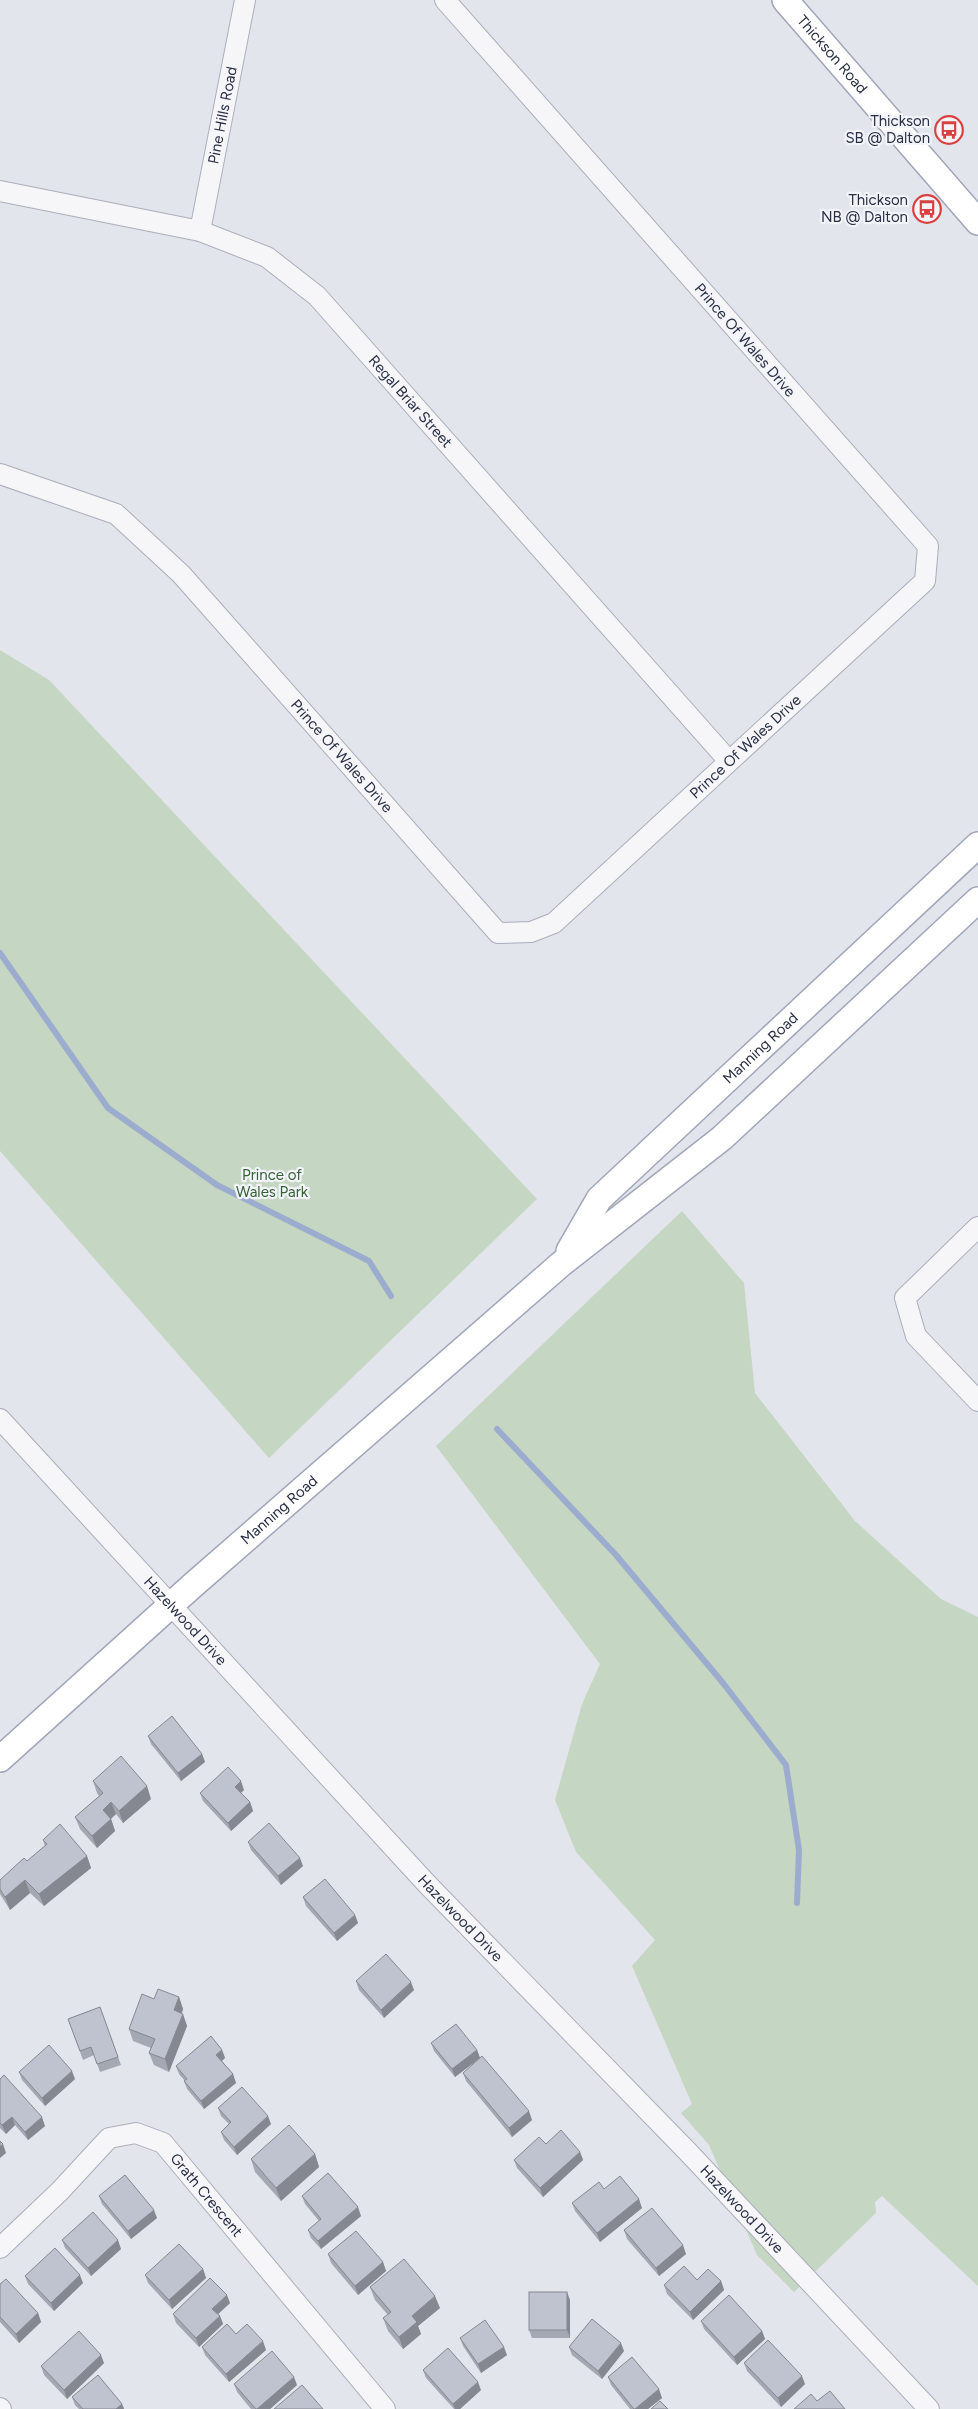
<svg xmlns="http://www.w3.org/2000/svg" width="978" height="2409" viewBox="0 0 978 2409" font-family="Figtree,sans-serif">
<rect width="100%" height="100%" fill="#e2e5ec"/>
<g fill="#c5d6c3">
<path d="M 0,650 L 49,680 L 537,1199 L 269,1458 L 0,1151 Z"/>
<path d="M 682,1211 L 744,1283 L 755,1393 L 855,1521 L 941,1599 L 978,1617 L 978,2286 L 882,2196 L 875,2202 L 876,2213 L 794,2292 L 757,2255 L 709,2145 L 681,2113 L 692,2104 L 632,1966 L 655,1940 L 576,1852 L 555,1800 L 582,1704 L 600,1664 L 436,1446 Z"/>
</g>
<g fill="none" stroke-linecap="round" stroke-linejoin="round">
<g stroke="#9bacce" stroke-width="6">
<path d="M 0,953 L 108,1108 L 217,1185 L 369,1261 L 391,1296"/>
<path d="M 497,1429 L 616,1555 L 723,1683 L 786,1765 L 799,1850 L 797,1903"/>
</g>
<defs>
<g id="minor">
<path id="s1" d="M 0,191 L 200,231 L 267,257 L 317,296 L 728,760"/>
<path id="s2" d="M 200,231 L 245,0"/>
<path id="s3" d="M 0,474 L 116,514 L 181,574 L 498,933 L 531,932 L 554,923 L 925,581 L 928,546 L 445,0"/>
<path d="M 978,1227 L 905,1298 L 916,1336 L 978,1401"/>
<path id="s4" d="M 0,1419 L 427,1884 L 689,2153 L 929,2409"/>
<path id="s5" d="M 0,2248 L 60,2191 L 109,2138 L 136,2133 L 163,2143 L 385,2409"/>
<path d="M 0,2408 L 1,2409"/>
</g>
<g id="major">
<path id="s6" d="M 785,0 L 978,222"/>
<path id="s7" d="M 569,1251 L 599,1199 L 978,845"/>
<path id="s8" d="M 0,1759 L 192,1586 L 561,1264 L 722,1138 L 978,900"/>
</g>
</defs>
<use href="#minor" stroke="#aaaeba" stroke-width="22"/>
<use href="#major" stroke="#a1a6b8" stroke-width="28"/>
<use href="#minor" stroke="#f6f6f9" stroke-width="20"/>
<use href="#major" stroke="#fff" stroke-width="25"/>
</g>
<g fill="#a4a8b2">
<path d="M 148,1736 L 202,1754 L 205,1762 L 181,1781 L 151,1744 Z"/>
<path d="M 93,1781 L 151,1799 L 123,1823 L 116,1814 L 111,1819 L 115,1831 L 97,1848 L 80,1829 L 75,1817 L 99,1796 L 97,1793 Z"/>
<path d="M 244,1790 L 241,1793 L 250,1802 L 253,1811 L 231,1831 L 203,1801 L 200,1793 Z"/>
<path d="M 43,1840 L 87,1856 L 91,1868 L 44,1906 L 30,1893 L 10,1910 L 0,1894 L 0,1880 L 27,1861 L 45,1846 Z"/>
<path d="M 248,1842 L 303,1866 L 281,1885 L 251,1850 Z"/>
<path d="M 303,1897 L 355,1915 L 358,1923 L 337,1941 L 306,1906 Z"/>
<path d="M 356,1981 L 414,1990 L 384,2018 L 359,1990 Z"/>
<path d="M 179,1997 L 183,2009 L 182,2013 L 187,2026 L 169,2072 L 154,2065 L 149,2053 L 151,2048 L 133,2041 L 129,2029 L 154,1999 Z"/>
<path d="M 100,2007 L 121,2065 L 100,2072 L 94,2055 L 83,2060 L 68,2019 Z"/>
<path d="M 431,2043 L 477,2050 L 480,2058 L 455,2077 L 434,2051 Z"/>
<path d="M 222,2050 L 225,2058 L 222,2061 L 233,2074 L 236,2083 L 204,2109 L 187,2089 L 184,2081 L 185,2081 L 179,2074 L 176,2066 Z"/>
<path d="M 19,2072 L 75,2079 L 45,2106 L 22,2080 Z"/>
<path d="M 463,2073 L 532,2120 L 512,2137 L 466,2081 Z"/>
<path d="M 0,2079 L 45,2126 L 28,2140 L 15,2125 L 6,2134 L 0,2128 Z"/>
<path d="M 218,2108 L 271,2124 L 237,2155 L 224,2140 L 221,2132 L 229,2124 L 221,2116 Z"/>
<path d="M 546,2144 L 580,2152 L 583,2160 L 543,2197 L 517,2168 L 514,2160 Z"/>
<path d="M 315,2154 L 319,2167 L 281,2201 L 255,2172 L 251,2159 Z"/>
<path d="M 604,2189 L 642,2208 L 600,2242 L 575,2211 L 572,2203 Z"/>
<path d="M 99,2196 L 157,2218 L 131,2239 L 102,2204 Z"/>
<path d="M 302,2196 L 361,2216 L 321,2249 L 311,2238 L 308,2230 L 319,2221 L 305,2204 Z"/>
<path d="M 624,2230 L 686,2254 L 659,2276 L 627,2239 Z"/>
<path d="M 62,2240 L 121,2249 L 91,2276 L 65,2248 Z"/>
<path d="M 328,2254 L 383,2262 L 386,2271 L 358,2295 L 331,2263 Z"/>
<path d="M 203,2269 L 206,2278 L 172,2309 L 148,2283 L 145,2275 Z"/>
<path d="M 25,2276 L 83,2283 L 54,2311 L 28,2284 Z"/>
<path d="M 697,2280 L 721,2281 L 724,2290 L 693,2320 L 667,2294 L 664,2285 Z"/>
<path d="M 0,2284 L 38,2313 L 41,2322 L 19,2343 L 0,2322 Z"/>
<path d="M 370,2287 L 440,2308 L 418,2326 L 421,2334 L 403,2349 L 388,2331 L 383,2318 L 388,2315 L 375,2300 Z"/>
<path d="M 570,2300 L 570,2338 L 532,2338 L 529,2330 Z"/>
<path d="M 230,2303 L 218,2314 L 220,2316 L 223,2324 L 199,2347 L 176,2323 L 173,2314 Z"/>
<path d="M 701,2321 L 762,2331 L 765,2339 L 737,2365 L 704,2329 Z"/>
<path d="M 236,2334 L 266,2350 L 229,2382 L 205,2355 L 202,2347 Z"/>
<path d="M 460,2338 L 507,2355 L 481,2373 L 463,2346 Z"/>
<path d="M 569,2347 L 624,2351 L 602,2379 L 572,2355 Z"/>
<path d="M 104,2363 L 67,2399 L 44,2375 L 41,2366 Z"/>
<path d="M 744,2363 L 805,2384 L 781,2407 L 747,2371 Z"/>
<path d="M 423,2370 L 481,2390 L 460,2409 L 454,2409 L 426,2378 Z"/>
<path d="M 608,2377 L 662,2398 L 648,2409 L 630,2409 L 611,2385 Z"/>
<path d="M 234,2384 L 297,2385 L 270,2409 L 251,2409 L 237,2392 Z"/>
<path d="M 72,2397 L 122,2404 L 124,2409 L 79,2409 L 75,2405 Z"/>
</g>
<g fill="#868891">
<path d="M 202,1754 L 205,1762 L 181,1781 L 178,1773 Z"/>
<path d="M 241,1781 L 244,1790 L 238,1795 L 235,1787 Z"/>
<path d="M 147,1786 L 151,1799 L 123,1823 L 119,1811 Z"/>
<path d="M 111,1802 L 116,1814 L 107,1822 L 103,1810 Z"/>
<path d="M 250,1802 L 253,1811 L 231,1831 L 228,1823 Z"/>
<path d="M 111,1819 L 115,1831 L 97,1848 L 92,1836 Z"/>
<path d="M 87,1856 L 91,1868 L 44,1906 L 39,1894 Z"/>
<path d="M 300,1858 L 303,1866 L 281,1885 L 278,1876 Z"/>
<path d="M 25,1880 L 30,1893 L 10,1910 L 5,1897 Z"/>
<path d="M 355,1915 L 358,1923 L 337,1941 L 334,1933 Z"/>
<path d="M 411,1982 L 414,1990 L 384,2018 L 381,2010 Z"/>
<path d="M 179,1997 L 183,2009 L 178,2022 L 174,2010 Z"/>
<path d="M 183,2014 L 187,2026 L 169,2072 L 165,2059 Z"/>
<path d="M 222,2050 L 225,2058 L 219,2063 L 216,2055 Z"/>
<path d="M 477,2050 L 480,2058 L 455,2077 L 452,2069 Z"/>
<path d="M 72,2071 L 75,2079 L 45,2106 L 42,2098 Z"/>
<path d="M 233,2074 L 236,2083 L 204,2109 L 201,2101 Z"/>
<path d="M 529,2111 L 532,2120 L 512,2137 L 509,2128 Z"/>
<path d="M 268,2116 L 271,2124 L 237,2155 L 234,2147 Z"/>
<path d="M 12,2117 L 15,2125 L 6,2134 L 2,2125 Z"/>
<path d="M 42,2117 L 45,2126 L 28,2140 L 25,2132 Z"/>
<path d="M 3,2144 L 6,2153 L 0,2158 L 0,2147 Z"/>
<path d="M 580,2152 L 583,2160 L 543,2197 L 540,2188 Z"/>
<path d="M 315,2154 L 319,2167 L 281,2201 L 276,2188 Z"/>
<path d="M 639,2199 L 642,2208 L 600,2242 L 597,2233 Z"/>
<path d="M 358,2207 L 361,2216 L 321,2249 L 318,2241 Z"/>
<path d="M 154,2210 L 157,2218 L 131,2239 L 128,2231 Z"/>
<path d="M 118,2240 L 121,2249 L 91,2276 L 88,2268 Z"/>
<path d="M 683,2245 L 686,2254 L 659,2276 L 656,2268 Z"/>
<path d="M 383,2262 L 386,2271 L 358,2295 L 355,2286 Z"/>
<path d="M 203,2269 L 206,2278 L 172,2309 L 169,2300 Z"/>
<path d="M 80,2275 L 83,2283 L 54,2311 L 51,2303 Z"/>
<path d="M 721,2281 L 724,2290 L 693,2320 L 690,2312 Z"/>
<path d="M 567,2292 L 570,2300 L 570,2338 L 567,2330 Z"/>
<path d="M 227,2295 L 230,2303 L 215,2317 L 212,2309 Z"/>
<path d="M 435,2296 L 440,2308 L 418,2326 L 421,2334 L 403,2349 L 399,2337 L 412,2316 Z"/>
<path d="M 38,2313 L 41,2322 L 19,2343 L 16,2334 Z"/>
<path d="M 220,2316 L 223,2324 L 199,2347 L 196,2338 Z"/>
<path d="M 762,2331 L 765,2339 L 737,2365 L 734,2357 Z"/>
<path d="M 263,2341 L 266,2350 L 229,2382 L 226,2374 Z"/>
<path d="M 621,2343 L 624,2351 L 602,2379 L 598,2371 Z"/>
<path d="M 504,2347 L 507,2355 L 481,2373 L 478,2364 Z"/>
<path d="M 101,2355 L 104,2363 L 67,2399 L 64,2390 Z"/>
<path d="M 802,2376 L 805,2384 L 781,2407 L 778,2398 Z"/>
<path d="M 294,2377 L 297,2385 L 270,2409 L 257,2409 Z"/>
<path d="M 478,2382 L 481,2390 L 460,2409 L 455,2409 L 453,2404 Z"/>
<path d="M 659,2389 L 662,2398 L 648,2409 L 635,2409 Z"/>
<path d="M 122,2404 L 124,2409 L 116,2409 Z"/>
</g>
<g fill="#bfc3cf" stroke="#868891">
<path d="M 172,1716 L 202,1754 L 178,1773 L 148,1736 Z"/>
<path d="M 121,1756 L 147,1786 L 119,1811 L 111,1802 L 103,1810 L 111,1819 L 92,1836 L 75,1817 L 103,1793 L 93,1781 Z"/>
<path d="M 228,1767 L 241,1781 L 235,1787 L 250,1802 L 228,1823 L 200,1793 Z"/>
<path d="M 269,1823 L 300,1858 L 278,1876 L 248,1842 Z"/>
<path d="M 60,1824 L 87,1856 L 39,1894 L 25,1880 L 5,1897 L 0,1889 L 0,1880 L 24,1858 L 27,1861 L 47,1844 L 43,1840 Z"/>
<path d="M 325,1879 L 355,1915 L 334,1933 L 303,1897 Z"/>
<path d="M 386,1954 L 411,1982 L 381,2010 L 356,1981 Z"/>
<path d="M 158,1989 L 179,1997 L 174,2010 L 183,2014 L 165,2059 L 149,2053 L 155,2039 L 129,2029 L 142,1994 L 154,1999 Z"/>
<path d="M 100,2007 L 118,2057 L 97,2064 L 91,2047 L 80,2051 L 68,2019 Z"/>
<path d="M 456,2024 L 477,2050 L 452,2069 L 431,2043 Z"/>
<path d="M 211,2036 L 222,2050 L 216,2055 L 233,2074 L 201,2101 L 184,2081 L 187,2079 L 176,2066 Z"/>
<path d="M 49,2045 L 72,2071 L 42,2098 L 19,2072 Z"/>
<path d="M 482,2056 L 529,2111 L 509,2128 L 463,2073 Z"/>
<path d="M 4,2075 L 42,2117 L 25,2132 L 12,2117 L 2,2125 L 0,2123 L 0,2079 Z"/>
<path d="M 242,2087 L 268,2116 L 234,2147 L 221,2132 L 231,2122 L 218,2108 Z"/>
<path d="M 289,2125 L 315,2154 L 276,2188 L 251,2159 Z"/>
<path d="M 561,2130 L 580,2152 L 540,2188 L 514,2160 L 539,2137 L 546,2144 Z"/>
<path d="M 0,2141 L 3,2144 L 0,2147 Z"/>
<path d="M 328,2173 L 358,2207 L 318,2241 L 308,2230 L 321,2219 L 302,2196 Z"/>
<path d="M 125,2175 L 154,2210 L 128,2231 L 99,2196 Z"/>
<path d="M 620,2176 L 639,2199 L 597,2233 L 572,2203 L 599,2182 L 604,2189 Z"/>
<path d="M 652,2208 L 683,2245 L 656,2268 L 624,2230 Z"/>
<path d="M 93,2212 L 118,2240 L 88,2268 L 62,2240 Z"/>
<path d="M 356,2231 L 383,2262 L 355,2286 L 328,2254 Z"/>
<path d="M 179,2244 L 203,2269 L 169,2300 L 145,2275 Z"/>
<path d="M 55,2248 L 80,2275 L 51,2303 L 25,2276 Z"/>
<path d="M 404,2259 L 435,2296 L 412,2316 L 417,2322 L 399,2337 L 383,2318 L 391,2312 L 370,2287 Z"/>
<path d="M 684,2266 L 697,2280 L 708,2269 L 721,2281 L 690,2312 L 664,2285 Z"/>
<path d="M 210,2278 L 227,2295 L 212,2309 L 220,2316 L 196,2338 L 173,2314 Z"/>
<path d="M 6,2279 L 38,2313 L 16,2334 L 0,2317 L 0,2284 Z"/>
<rect x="529" y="2292" width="38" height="38"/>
<path d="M 729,2295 L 762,2331 L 734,2357 L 701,2321 Z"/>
<path d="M 592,2319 L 621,2343 L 598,2371 L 569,2347 Z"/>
<path d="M 485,2320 L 504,2347 L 478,2364 L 460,2338 Z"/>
<path d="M 227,2324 L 236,2334 L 247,2324 L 263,2341 L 226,2374 L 202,2347 Z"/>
<path d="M 79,2331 L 101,2355 L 64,2390 L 41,2366 Z"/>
<path d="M 768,2340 L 802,2376 L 778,2398 L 744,2363 Z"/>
<path d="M 448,2348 L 478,2382 L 453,2404 L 423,2370 Z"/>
<path d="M 272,2351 L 294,2377 L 257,2409 L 256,2409 L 234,2384 Z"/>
<path d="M 632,2357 L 659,2389 L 635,2409 L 634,2409 L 608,2377 Z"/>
<path d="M 98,2375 L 122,2404 L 116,2409 L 83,2409 L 72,2397 Z"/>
<path d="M 302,2385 L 323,2409 L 274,2409 Z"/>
<path d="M 830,2391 L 845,2409 L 794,2409 L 811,2394 L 817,2401 Z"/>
<path d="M 660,2401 L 668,2409 L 651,2409 Z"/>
</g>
<defs>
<symbol id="bus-ring" viewBox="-11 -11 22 22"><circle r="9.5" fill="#f2f4f9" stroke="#d9403f" stroke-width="1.5"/><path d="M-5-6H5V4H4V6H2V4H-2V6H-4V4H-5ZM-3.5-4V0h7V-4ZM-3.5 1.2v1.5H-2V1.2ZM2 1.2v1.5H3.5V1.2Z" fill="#d9403f"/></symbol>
</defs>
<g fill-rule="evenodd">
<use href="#bus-ring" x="933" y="114" width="32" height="32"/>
<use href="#bus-ring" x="911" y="193" width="32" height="32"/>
</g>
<g text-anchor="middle" stroke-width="4.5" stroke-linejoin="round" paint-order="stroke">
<g font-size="15" fill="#292f45" stroke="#f2f4f9">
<text dy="5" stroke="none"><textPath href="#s6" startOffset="72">Thickson Road</textPath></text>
<text dy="5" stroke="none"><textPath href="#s2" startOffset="118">Pine Hills Road</textPath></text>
<text transform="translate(745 340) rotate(49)" y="5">Prince Of Wales Drive</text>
<text dy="5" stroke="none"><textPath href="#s1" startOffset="480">Regal Briar Street</textPath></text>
<text dy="5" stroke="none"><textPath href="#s3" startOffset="1008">Prince Of Wales Drive</textPath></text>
<text dy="5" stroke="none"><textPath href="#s3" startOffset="454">Prince Of Wales Drive</textPath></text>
<text dy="5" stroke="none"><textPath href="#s7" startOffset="281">Manning Road</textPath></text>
<text dy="5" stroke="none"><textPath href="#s8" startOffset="374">Manning Road</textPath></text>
<text dy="5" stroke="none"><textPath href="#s4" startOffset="274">Hazelwood Drive</textPath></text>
<text dy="5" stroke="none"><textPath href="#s4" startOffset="679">Hazelwood Drive</textPath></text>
<text dy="5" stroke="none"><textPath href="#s5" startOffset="279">Grath Crescent</textPath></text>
<text dy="5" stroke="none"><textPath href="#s4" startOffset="1084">Hazelwood Drive</textPath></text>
</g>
<g font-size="15" fill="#292f45" stroke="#f2f4f9" text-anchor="end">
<text x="930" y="126">Thickson<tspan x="930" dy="17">SB @ Dalton</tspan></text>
<text x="908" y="205">Thickson<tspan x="908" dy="17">NB @ Dalton</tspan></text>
</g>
<g font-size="15" fill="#366235" stroke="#f2f4f9">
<text x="272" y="1180">Prince of<tspan x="272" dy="17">Wales Park</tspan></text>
</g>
</g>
</svg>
